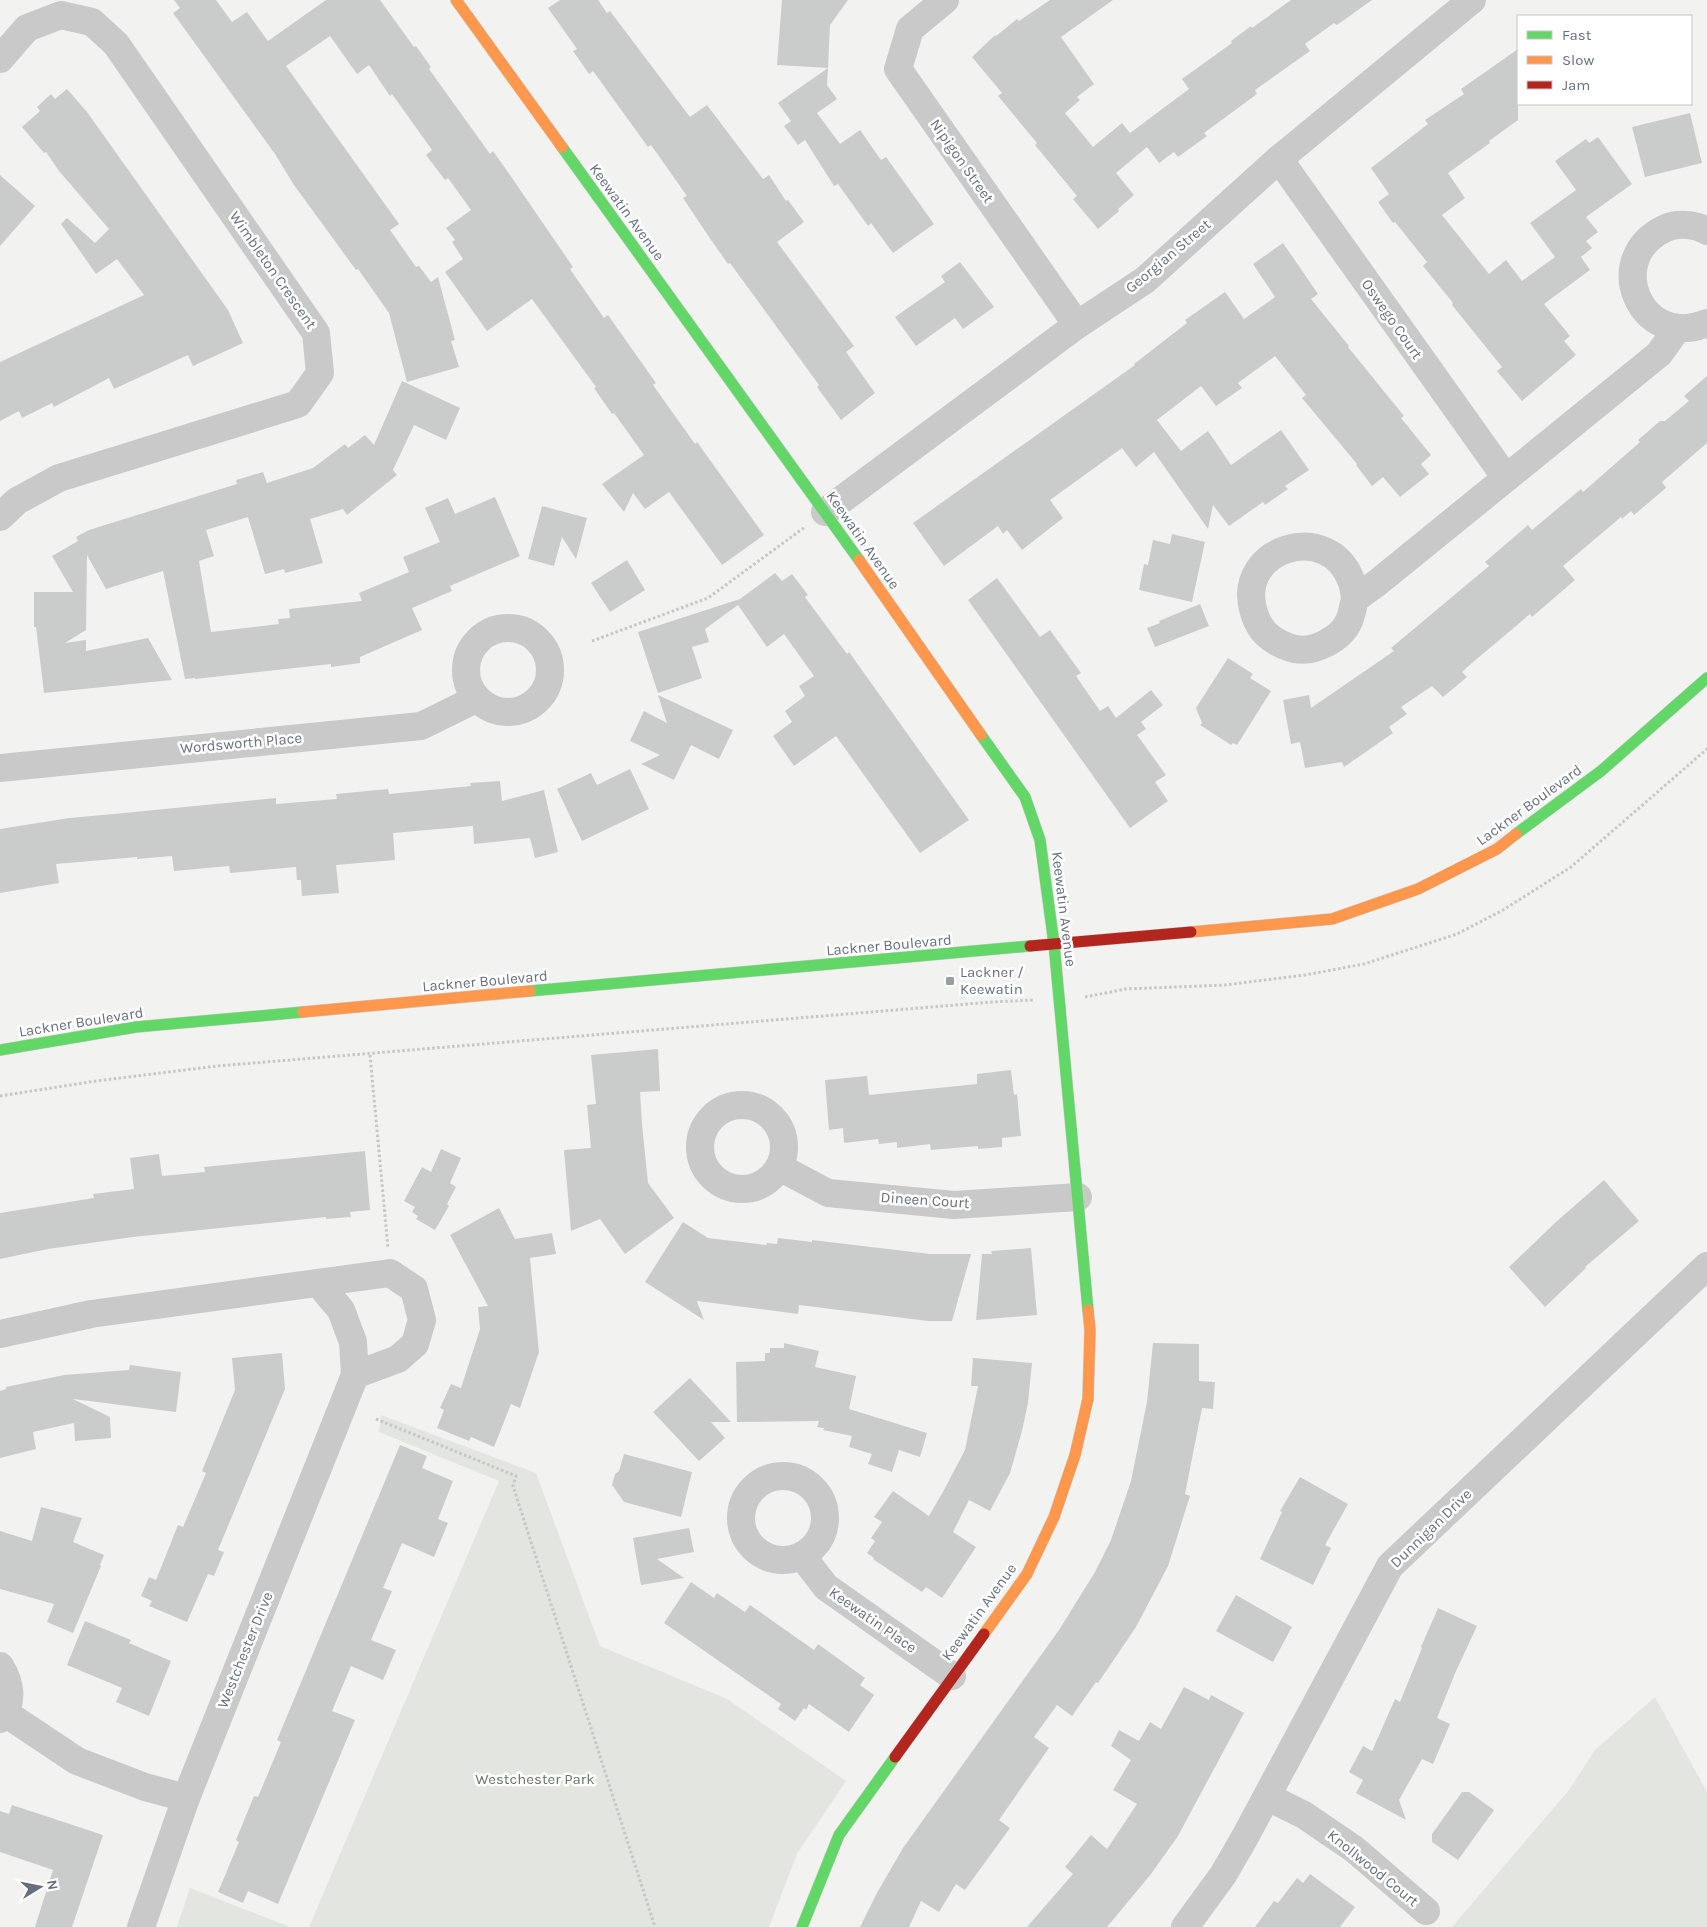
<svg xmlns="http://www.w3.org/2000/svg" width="1707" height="1927" viewBox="0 0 1707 1927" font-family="Karla,sans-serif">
<rect width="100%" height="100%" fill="#f2f3f1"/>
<g fill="#e2e5e0">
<path d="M 381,1415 L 536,1473 L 600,1646 L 727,1699 L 846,1781 L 797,1854 L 769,1927 L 309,1927 L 499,1481 L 379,1432 Z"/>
<path d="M 1655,1697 L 1707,1792 L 1707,1927 L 1452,1927 L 1569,1790 L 1595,1750 Z"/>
<path d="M 190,1888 L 290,1927 L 177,1927 Z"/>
</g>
<g fill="#cacccc">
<path d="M 174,0 L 216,0 L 232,22 L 247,12 L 268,41 L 326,0 L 380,0 L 414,47 L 416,46 L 431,67 L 429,69 L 490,154 L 493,151 L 510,175 L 573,267 L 570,269 L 604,318 L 608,315 L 656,383 L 653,385 L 695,444 L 697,442 L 764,535 L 722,565 L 669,492 L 645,509 L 633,493 L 624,512 L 602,484 L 644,455 L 614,413 L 612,414 L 594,388 L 596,387 L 532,299 L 487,331 L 445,272 L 463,259 L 452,242 L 455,240 L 446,228 L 471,210 L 448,178 L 445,180 L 426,155 L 432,150 L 392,94 L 390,96 L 369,65 L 357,74 L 330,36 L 286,66 L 399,224 L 390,230 L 416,267 L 419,266 L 431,282 L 438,277 L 455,340 L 451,341 L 459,367 L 407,382 L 389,313 L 358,269 L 356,270 L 294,185 L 275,154 L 173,13 L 180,8 Z"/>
<path d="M 560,0 L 598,0 L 607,13 L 610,11 L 690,117 L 707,105 L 763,179 L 769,175 L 786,201 L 788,200 L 804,222 L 777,242 L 854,346 L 846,352 L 875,393 L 841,420 L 817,387 L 819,385 L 730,263 L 728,264 L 709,237 L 683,198 L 687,196 L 651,145 L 648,147 L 593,71 L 589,74 L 573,51 L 577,49 L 548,8 Z"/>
<path d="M 782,0 L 848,0 L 830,25 L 828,68 L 777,65 Z"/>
<path d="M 1050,0 L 1113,0 L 1061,37 L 1094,84 L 1077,97 L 1080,100 L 1065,113 L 1093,147 L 1122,123 L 1130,133 L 1189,89 L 1182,79 L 1232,43 L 1231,41 L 1251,26 L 1252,28 L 1291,0 L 1372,0 L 1337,25 L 1334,23 L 1305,44 L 1310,51 L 1255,90 L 1257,94 L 1204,133 L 1207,136 L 1178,157 L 1174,152 L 1159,163 L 1147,147 L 1116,173 L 1134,195 L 1118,209 L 1119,211 L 1098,229 L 1073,199 L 1077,196 L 1035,145 L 1037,143 L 998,96 L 1002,93 L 972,57 L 995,35 L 996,36 L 1017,19 L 1019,21 Z"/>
<path d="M 1518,49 L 1518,120 L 1489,141 L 1490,143 L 1448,173 L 1465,198 L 1442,215 L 1489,274 L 1506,260 L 1522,281 L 1555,257 L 1530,223 L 1576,190 L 1555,161 L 1586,139 L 1589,143 L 1598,137 L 1632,184 L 1586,217 L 1598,232 L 1586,241 L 1592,248 L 1581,257 L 1590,270 L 1544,304 L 1570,336 L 1564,341 L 1576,355 L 1522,401 L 1497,371 L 1502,367 L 1452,305 L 1453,303 L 1423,266 L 1427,262 L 1395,222 L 1393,223 L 1378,202 L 1389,194 L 1371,168 L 1428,124 L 1425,120 L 1464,94 L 1461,89 Z"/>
<path d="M 828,68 L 827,85 L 837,99 L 817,113 L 840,144 L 860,130 L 881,160 L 886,157 L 934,224 L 893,253 L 871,223 L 868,226 L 838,184 L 834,186 L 805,140 L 798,145 L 784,126 L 791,121 L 778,103 Z"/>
<path d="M 67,89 L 87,112 L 228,310 L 243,343 L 193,366 L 188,355 L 114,389 L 109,378 L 54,407 L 52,403 L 22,418 L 19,411 L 0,421 L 0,362 L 144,295 L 117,259 L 96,274 L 61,224 L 67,218 L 95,243 L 109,229 L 59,171 L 46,152 L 44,153 L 22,127 L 40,111 L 37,107 L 51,94 L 55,99 Z"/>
<path d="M 1690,113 L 1702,163 L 1645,177 L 1632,127 Z"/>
<path d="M 0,175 L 35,206 L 0,246 Z"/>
<path d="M 1283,243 L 1318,294 L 1311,299 L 1349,346 L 1348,347 L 1404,416 L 1401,418 L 1431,455 L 1421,464 L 1429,474 L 1400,497 L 1383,477 L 1372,486 L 1356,465 L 1357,464 L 1302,398 L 1306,395 L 1275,356 L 1238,383 L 1242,388 L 1216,406 L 1201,386 L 1157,420 L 1181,451 L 1208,431 L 1231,465 L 1281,430 L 1309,470 L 1285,486 L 1288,489 L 1265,505 L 1263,502 L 1229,526 L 1213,505 L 1208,529 L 1154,452 L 1136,467 L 1122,448 L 1050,500 L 1063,518 L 1022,550 L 1007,530 L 1003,534 L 998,526 L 944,566 L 913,523 L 1135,365 L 1134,364 L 1187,323 L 1185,320 L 1225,292 L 1244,319 L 1275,297 L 1253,264 Z"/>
<path d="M 960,262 L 994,307 L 963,329 L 955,318 L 916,346 L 895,317 L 945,282 L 941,276 Z"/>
<path d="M 1707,376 L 1707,443 L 1662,482 L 1666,488 L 1634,515 L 1631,511 L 1622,519 L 1621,517 L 1563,566 L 1575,580 L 1532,617 L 1530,614 L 1472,663 L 1462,672 L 1467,677 L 1443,697 L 1432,686 L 1401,707 L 1407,714 L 1389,727 L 1393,733 L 1344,767 L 1342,762 L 1305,768 L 1300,742 L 1291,744 L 1283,700 L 1309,695 L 1311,708 L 1394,651 L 1391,648 L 1489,566 L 1485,562 L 1528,525 L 1532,530 L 1581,489 L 1583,492 L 1640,442 L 1638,440 L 1660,421 L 1665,421 L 1689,401 L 1684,396 Z"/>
<path d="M 402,381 L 460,408 L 446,440 L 414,425 L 393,470 L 397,475 L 347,515 L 343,509 L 310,519 L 323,563 L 285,573 L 284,569 L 265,574 L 248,517 L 206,530 L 214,556 L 199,561 L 211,632 L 279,624 L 278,619 L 290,618 L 289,609 L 362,601 L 359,593 L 409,572 L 403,557 L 440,542 L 425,508 L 448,498 L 455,514 L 495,497 L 520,556 L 450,586 L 452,591 L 412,608 L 422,630 L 360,657 L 360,663 L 331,667 L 331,664 L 195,679 L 195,678 L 185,679 L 163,571 L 106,589 L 87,555 L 86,630 L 65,643 L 86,640 L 86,651 L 148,638 L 172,680 L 44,693 L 36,627 L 34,627 L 34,592 L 73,592 L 52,556 L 78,541 L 76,537 L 89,530 L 237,484 L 236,480 L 263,472 L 267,483 L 313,468 L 345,444 L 348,448 L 365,435 L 374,445 Z"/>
<path d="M 542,506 L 587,518 L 576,559 L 562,537 L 554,566 L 528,559 Z"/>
<path d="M 1172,534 L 1205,542 L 1192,602 L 1139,590 L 1144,564 L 1148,565 L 1153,540 L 1170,544 Z"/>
<path d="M 627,560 L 645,590 L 610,612 L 591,583 Z"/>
<path d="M 775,573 L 782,581 L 792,574 L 808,595 L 805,597 L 847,654 L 849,652 L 969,820 L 920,853 L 836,736 L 794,766 L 773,736 L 792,722 L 785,711 L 805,696 L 799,686 L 814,676 L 784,634 L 767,647 L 738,605 L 705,629 L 709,642 L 692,647 L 702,678 L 658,693 L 638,632 L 740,599 Z"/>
<path d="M 997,578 L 1040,637 L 1050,630 L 1081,673 L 1076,676 L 1100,711 L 1108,706 L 1116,718 L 1151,690 L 1163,705 L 1141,722 L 1146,729 L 1137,735 L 1166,775 L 1155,782 L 1168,801 L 1130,828 L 968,600 Z"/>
<path d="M 1200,604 L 1209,626 L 1155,647 L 1147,628 L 1160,623 L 1159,621 Z"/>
<path d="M 1228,658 L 1253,674 L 1250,678 L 1271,691 L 1237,745 L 1233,743 L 1231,745 L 1200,725 L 1202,723 L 1196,708 Z"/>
<path d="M 658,695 L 733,730 L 719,759 L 691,745 L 674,780 L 641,764 L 660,755 L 630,741 L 644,711 L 667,723 Z"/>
<path d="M 630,769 L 649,809 L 582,841 L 557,789 L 591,773 L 597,785 Z"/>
<path d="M 500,781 L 502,801 L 544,790 L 558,852 L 535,858 L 530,838 L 474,844 L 473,826 L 393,833 L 395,860 L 336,865 L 339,893 L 302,896 L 301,880 L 297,880 L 296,867 L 230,873 L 229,866 L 174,871 L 172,856 L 137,859 L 137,857 L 56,864 L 59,883 L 0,893 L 0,829 L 69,818 L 114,814 L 276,798 L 276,804 L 337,799 L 336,794 L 388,789 L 389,794 L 471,786 L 470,783 Z"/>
<path d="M 658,1049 L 660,1091 L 640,1092 L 642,1124 L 648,1183 L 674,1218 L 625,1254 L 600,1219 L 571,1231 L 564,1150 L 591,1148 L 587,1105 L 596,1104 L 591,1055 Z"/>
<path d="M 1011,1070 L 1014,1095 L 1017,1094 L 1021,1136 L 1002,1138 L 1002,1147 L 978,1149 L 978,1146 L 931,1150 L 930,1144 L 897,1148 L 897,1142 L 879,1144 L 878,1139 L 844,1143 L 843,1128 L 829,1130 L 825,1080 L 867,1076 L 869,1095 L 977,1084 L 977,1074 Z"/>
<path d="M 441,1149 L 461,1158 L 450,1183 L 456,1187 L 447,1204 L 449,1206 L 435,1230 L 416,1219 L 418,1216 L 412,1212 L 415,1207 L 404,1201 L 422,1167 L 431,1172 Z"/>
<path d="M 365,1151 L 370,1210 L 350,1212 L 351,1217 L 326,1219 L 326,1217 L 133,1237 L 48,1249 L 0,1259 L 0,1213 L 94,1198 L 93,1194 L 134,1189 L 130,1158 L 159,1154 L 162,1176 L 205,1172 L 204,1167 Z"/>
<path d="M 1604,1180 L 1639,1221 L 1585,1267 L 1586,1268 L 1545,1307 L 1509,1267 L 1556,1222 Z"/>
<path d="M 499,1208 L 515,1239 L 552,1233 L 556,1254 L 530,1258 L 539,1352 L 520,1408 L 511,1404 L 494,1447 L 471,1437 L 469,1441 L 437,1428 L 444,1410 L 440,1408 L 451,1384 L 461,1388 L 480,1329 L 478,1307 L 488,1306 L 450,1235 Z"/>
<path d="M 683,1222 L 708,1238 L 766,1245 L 767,1243 L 777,1244 L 778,1238 L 812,1242 L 812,1240 L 930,1254 L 971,1254 L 952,1321 L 928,1321 L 799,1305 L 798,1314 L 697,1301 L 704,1320 L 645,1282 Z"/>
<path d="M 1031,1248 L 1037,1315 L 976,1320 L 982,1254 L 992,1254 L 991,1251 Z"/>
<path d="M 784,1343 L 819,1351 L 815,1367 L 856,1376 L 849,1409 L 927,1433 L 920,1457 L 899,1450 L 892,1472 L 868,1464 L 872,1454 L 849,1447 L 852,1436 L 823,1430 L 824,1428 L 817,1427 L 819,1421 L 737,1422 L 736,1362 L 765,1361 L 765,1353 L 770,1353 L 770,1348 L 784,1348 Z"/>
<path d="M 1153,1343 L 1199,1344 L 1199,1381 L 1215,1382 L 1213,1409 L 1202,1408 L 1185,1494 L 1190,1496 L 1168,1566 L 1136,1627 L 1098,1683 L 1096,1682 L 1072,1716 L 1057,1705 L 1034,1737 L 1049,1748 L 999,1820 L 1010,1828 L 965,1890 L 956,1884 L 939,1912 L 921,1901 L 909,1927 L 860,1927 L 878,1891 L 903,1848 L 1059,1630 L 1095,1572 L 1111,1540 L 1131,1481 L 1147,1402 Z"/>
<path d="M 282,1353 L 285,1389 L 218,1550 L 224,1552 L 214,1576 L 208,1574 L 187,1622 L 149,1606 L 152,1601 L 141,1596 L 149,1577 L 156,1580 L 178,1525 L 183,1527 L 206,1473 L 202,1471 L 235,1390 L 232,1358 Z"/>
<path d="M 973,1358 L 1032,1363 L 1028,1403 L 1022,1431 L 1010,1473 L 990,1511 L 969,1500 L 953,1532 L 976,1547 L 942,1598 L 926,1587 L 922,1592 L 873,1559 L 874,1558 L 867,1553 L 875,1541 L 871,1538 L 882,1522 L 874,1517 L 893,1491 L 929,1516 L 944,1490 L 965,1450 L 978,1386 L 971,1386 Z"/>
<path d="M 130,1365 L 181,1372 L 176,1412 L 73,1399 L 110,1417 L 111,1438 L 75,1441 L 74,1423 L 33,1432 L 36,1449 L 0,1458 L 0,1391 L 6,1389 L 6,1387 L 64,1375 L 129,1370 Z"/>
<path d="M 690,1378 L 731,1422 L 711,1422 L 725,1438 L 699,1461 L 653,1412 Z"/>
<path d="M 400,1445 L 427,1456 L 422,1468 L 453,1481 L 438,1519 L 448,1523 L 434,1557 L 402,1543 L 383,1588 L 392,1591 L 371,1640 L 396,1650 L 383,1680 L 351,1666 L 332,1711 L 355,1720 L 278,1904 L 248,1891 L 243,1903 L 218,1892 L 239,1842 L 236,1840 L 254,1796 L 258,1797 L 281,1742 L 277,1740 Z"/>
<path d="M 624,1454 L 692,1472 L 681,1517 L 624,1502 L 612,1485 L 615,1474 L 619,1471 Z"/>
<path d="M 1300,1477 L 1348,1504 L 1325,1545 L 1331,1548 L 1313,1585 L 1260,1559 L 1282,1512 L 1280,1511 Z"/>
<path d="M 41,1507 L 82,1518 L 73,1542 L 104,1555 L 100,1565 L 101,1566 L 73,1633 L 47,1622 L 54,1604 L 0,1589 L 0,1531 L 32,1541 Z"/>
<path d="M 689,1528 L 694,1552 L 657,1559 L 684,1578 L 641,1585 L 633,1538 Z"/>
<path d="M 691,1582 L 714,1598 L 717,1593 L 745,1612 L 750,1605 L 814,1650 L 818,1644 L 865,1678 L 860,1685 L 874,1695 L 849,1732 L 809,1704 L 806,1710 L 804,1708 L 795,1721 L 778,1709 L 781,1704 L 664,1623 Z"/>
<path d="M 1236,1595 L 1292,1627 L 1273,1662 L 1216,1631 Z"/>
<path d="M 1438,1608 L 1477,1626 L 1456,1671 L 1437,1718 L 1450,1724 L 1433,1764 L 1422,1759 L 1399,1800 L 1406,1820 L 1356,1793 L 1363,1780 L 1349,1772 L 1363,1746 L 1372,1751 L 1395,1699 L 1400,1702 L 1422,1648 L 1421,1647 Z"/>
<path d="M 85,1621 L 131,1640 L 129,1643 L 171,1661 L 149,1716 L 116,1702 L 122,1688 L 67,1665 Z"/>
<path d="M 1184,1687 L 1209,1700 L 1211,1695 L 1244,1713 L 1178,1836 L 1151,1874 L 1107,1927 L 1027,1927 L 1073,1874 L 1065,1867 L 1091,1835 L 1107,1849 L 1137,1804 L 1113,1790 L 1131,1760 L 1111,1746 L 1119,1730 L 1139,1741 L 1150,1722 L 1161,1729 Z"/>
<path d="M 1462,1792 L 1469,1792 L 1494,1810 L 1458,1860 L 1432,1842 L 1432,1834 Z"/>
<path d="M 12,1805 L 103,1835 L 72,1927 L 35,1927 L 53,1870 L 0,1852 L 0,1811 L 9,1814 Z"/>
<path d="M 1310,1874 L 1355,1907 L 1340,1927 L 1255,1927 L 1274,1901 L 1278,1903 L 1297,1878 L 1303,1883 Z"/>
</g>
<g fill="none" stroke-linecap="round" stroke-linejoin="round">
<defs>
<g id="fast">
<path d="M 562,147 L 859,560"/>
<path d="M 981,735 L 1025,797 L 1040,840 L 1054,944 L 1088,1310"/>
<path d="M 1516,834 L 1601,771 L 1707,678"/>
<path d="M 530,991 L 1030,946"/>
<path d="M 0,1050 L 136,1027 L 303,1012"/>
<path d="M 802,1927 L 839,1835 L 895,1757"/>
</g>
<g id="slow">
<path d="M 456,0 L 562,147"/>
<path d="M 859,560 L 981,735"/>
<path d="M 1191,932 L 1332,919 L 1418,889 L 1497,849 L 1516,834"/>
<path d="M 303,1012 L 530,991"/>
<path d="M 984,1634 L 1027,1574 L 1054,1517 L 1075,1455 L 1088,1399 L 1090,1330 L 1088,1310"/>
</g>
<g id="jam">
<path d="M 1030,946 L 1191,932"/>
<path d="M 895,1757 L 984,1634"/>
</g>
</defs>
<use href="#fast" stroke="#cecfcf" stroke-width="12"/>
<use href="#slow" stroke="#cecfcf" stroke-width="12"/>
<use href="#jam" stroke="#cecfcf" stroke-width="12"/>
<g stroke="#c6c6c6" stroke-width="3" stroke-dasharray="2.5 2.5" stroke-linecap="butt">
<path d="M 592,641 L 708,598 L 805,527"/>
<path d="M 1085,997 L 1126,989 L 1225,985 L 1305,975 L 1364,964 L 1457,934 L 1503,910 L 1571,867 L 1707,749"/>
<path d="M 370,1055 L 388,1248"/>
<path d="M 0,1096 L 96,1081 L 217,1066 L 992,1002 L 1034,1000"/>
<path d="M 376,1419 L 516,1476 L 513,1486 L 655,1927"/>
</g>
<g stroke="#c9c9ca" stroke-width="28">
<path d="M 945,0 L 910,29 L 898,69 L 1077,325"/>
<path d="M 0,59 L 27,28 L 61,15 L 92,22 L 116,44 L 316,333 L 320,373 L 298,404 L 59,478 L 17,501 L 0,517"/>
<path d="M 1279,159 L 1506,478"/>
<path d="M 1707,231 C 1696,224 1678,223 1666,228 C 1601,257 1640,351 1707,323"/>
<path d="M 825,512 L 1077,325 L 1145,280 L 1279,159 L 1472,0"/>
<path d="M 1355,599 C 1354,593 1354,586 1351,580 C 1328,520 1237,548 1253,609 C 1256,621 1261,631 1271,638 C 1278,643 1286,647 1295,649 C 1314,653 1341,639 1349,621 C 1352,614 1353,606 1355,599 L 1377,583 L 1659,354 L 1677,329"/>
<circle cx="508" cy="670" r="42"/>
<path d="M 0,768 L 421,726 L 476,699"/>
<circle cx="742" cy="1147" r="42"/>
<path d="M 779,1167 L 828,1193 L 954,1205 L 1078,1197"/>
<path d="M 319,1284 L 341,1310 L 353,1342 L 355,1375"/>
<path d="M 0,1334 L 91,1314 L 390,1273 L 414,1289 L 422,1320 L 415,1344 L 398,1359 L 355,1375 L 186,1798 L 141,1927"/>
<circle cx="783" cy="1518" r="42"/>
<path d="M 802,1556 L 826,1587 L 952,1676"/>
<path d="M 0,1666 C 11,1683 14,1703 0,1719"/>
<path d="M 5,1713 L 77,1761 L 145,1787 L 186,1798"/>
<path d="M 1268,1797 L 1304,1815 L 1354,1849 L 1426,1911"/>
<path d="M 1185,1927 L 1223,1875 L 1245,1837 L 1390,1566 L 1707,1266"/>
</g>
<use href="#fast" stroke="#63d668" stroke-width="11"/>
<use href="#slow" stroke="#ff974d" stroke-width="11"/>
<use href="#jam" stroke="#b3261e" stroke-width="11"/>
</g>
<rect fill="#979ea6" stroke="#fff" stroke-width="2" x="945" y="976" width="10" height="10" rx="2.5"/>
<g text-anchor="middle" stroke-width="5" stroke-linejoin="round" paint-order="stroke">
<g font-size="15" fill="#66707e" stroke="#fff">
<text transform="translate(962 161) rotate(55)" y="5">Nipigon Street</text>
<text transform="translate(627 212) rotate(54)" y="5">Keewatin Avenue</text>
<text transform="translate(1168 256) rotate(-40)" y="5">Georgian Street</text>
<text transform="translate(273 270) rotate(55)" y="5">Wimbleton Crescent</text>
<text transform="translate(1392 319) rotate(55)" y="5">Oswego Court</text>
<text transform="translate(863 540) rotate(55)" y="5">Keewatin Avenue</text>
<text transform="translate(241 743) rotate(-5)" y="5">Wordsworth Place</text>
<text transform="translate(1529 805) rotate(-36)" y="5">Lackner Boulevard</text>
<text transform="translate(1064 909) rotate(83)" y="5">Keewatin Avenue</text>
<text transform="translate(889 945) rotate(-5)" y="5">Lackner Boulevard</text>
<text transform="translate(485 981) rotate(-5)" y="5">Lackner Boulevard</text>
<text transform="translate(81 1022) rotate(-9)" y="5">Lackner Boulevard</text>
<text transform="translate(925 1200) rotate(4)" y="5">Dineen Court</text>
<text transform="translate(1431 1528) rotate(-44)" y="5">Dunnigan Drive</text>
<text transform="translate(979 1612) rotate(-54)" y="5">Keewatin Avenue</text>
<text transform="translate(873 1620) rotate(35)" y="5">Keewatin Place</text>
<text transform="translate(245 1650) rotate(-68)" y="5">Westchester Drive</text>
<text transform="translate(1373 1868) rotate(39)" y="5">Knollwood Court</text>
</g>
<g font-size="15" fill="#66707e" stroke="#fff" text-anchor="start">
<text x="960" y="977">Lackner /<tspan x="960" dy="17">Keewatin</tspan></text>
</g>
<g font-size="15" fill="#657664" stroke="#fff">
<text x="535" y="1784">Westchester Park</text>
</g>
</g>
<rect x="1517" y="15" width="175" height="90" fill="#ffffff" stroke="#c2c6cb"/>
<rect x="1527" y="31" width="25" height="8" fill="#63d668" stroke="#c2c6cb"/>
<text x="1562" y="40" font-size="15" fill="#66707e">Fast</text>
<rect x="1527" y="56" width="25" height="8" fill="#ff974d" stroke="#c2c6cb"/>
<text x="1562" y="65" font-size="15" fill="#66707e">Slow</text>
<rect x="1527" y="81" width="25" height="8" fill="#b3261e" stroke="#c2c6cb"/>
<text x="1562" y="90" font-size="15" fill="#66707e">Jam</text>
<g transform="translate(40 1887) rotate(80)" stroke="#ffffff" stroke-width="4" paint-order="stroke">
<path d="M0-4L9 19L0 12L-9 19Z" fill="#66707e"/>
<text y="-8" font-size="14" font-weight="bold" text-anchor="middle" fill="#66707e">N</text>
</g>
</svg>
